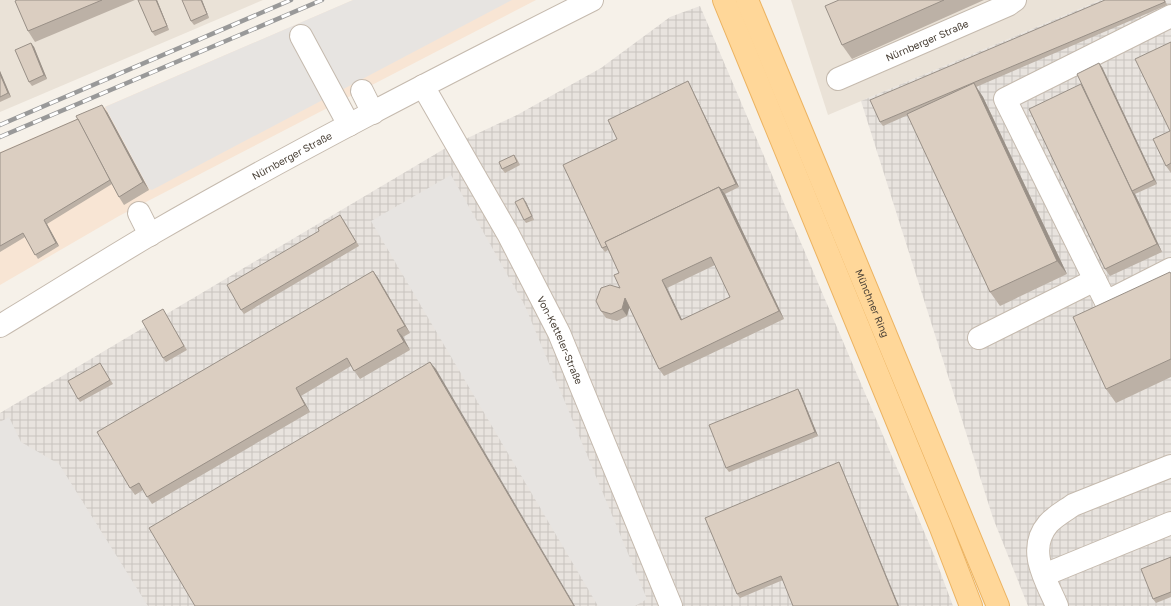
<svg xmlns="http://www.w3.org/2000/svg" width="1171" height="606" viewBox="0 0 1171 606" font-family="'Golos Text',sans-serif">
<defs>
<pattern id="industrial-grid" width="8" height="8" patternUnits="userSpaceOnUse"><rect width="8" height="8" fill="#e8e3de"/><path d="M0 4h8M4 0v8" fill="none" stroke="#c8c4bf"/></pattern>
</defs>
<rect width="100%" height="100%" fill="#f6f1e9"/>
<g fill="#eae2d7">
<path d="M 0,0 L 263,0 L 0,112 Z"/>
<path d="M 791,0 L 1101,0 L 828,115 Z"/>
</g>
<path fill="#f8e5d4" d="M 353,0 L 536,0 L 119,216 L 0,285 L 0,152 Z"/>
<g fill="url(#industrial-grid)">
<path d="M 1101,0 L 1171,0 L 1171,606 L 1028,606 L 993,518 L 861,101 Z"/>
<path d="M 700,6 L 934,555 L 953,606 L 0,606 L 0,413 L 444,149 L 517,115 L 601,68 L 670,17 Z"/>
</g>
<g fill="#e7e4e1">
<path d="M 353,0 L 512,0 L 152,190 L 149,189 L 105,107 Z"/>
<path d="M 451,175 L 525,306 L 647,599 L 635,606 L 598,606 L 371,221 Z"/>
<path d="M 9,417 L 21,442 L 59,464 L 148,606 L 0,606 L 0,422 Z"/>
</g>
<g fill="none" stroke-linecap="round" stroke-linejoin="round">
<defs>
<g id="minor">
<path d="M 301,36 L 349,125"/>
<path id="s1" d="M 838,79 L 1008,5 L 1015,0"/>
<path id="s2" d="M 423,86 L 508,234 L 559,333 L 671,606"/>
<path d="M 362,91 L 373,113"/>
<path d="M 139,213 L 150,235"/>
<path d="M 1095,280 L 1005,99 L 1171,16"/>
<path id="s3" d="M 0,326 C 50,296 100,264 151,234 C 295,151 443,75 592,0"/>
<path d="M 979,338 L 1095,280 L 1106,302 L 1171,269"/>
<path d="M 1044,575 L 1171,523"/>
<path d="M 1057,606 C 1046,580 1026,550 1048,524 C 1055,516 1065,511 1073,505 L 1171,466"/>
</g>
<g id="major">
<path d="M 724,0 L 941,528 L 971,606"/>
<path id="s4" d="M 747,0 L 998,606"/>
</g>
</defs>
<use href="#minor" stroke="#c5baae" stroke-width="24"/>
<use href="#major" stroke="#ecb361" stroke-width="24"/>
<use href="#minor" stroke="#fff" stroke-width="22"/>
<use href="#major" stroke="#ffd799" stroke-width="22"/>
<defs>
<g id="rail">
<path d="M 0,125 L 291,0"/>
<path d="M 0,137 L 322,0"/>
</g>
</defs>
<use href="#rail" stroke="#999" stroke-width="4.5"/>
<use href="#rail" stroke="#fff" stroke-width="3" stroke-dasharray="9" stroke-linecap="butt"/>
</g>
<g fill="#bcb1a6" fill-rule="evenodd">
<path d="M 17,0 L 135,0 L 35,42 L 28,31 Z"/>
<path d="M 138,0 L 157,0 L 169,30 L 155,36 L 152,32 Z"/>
<path d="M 202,0 L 209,18 L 194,25 L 191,21 Z"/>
<path d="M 839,0 L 984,0 L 852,59 L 842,45 Z"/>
<path d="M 1165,0 L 1167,5 L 976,87 L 983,97 L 1067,274 L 1000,306 L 990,292 L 908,115 L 883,126 L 880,122 Z"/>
<path d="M 1171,42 L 1171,173 L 1166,166 L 1170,131 Z"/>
<path d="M 31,43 L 34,47 L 47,79 L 32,86 L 29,82 Z"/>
<path d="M 1102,67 L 1157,184 L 1135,194 L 1162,252 L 1110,276 L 1105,269 L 1081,84 L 1084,88 Z"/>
<path d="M 0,71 L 11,97 L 0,102 Z"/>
<path d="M 688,81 L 690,85 L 739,187 L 725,194 L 784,319 L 664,376 L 659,369 L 629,307 L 627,316 L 617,321 L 606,318 L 601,311 L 620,288 L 619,273 L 608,250 L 605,252 L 602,248 L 617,139 ZM 715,265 L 730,297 L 682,320 L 667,288 Z"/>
<path d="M 107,112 L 149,190 L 124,205 L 119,197 L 112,184 L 47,224 L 59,246 L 38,259 L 25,237 L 0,252 L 0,153 Z"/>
<path d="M 514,155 L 517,159 L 520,165 L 505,173 L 502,169 Z"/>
<path d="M 526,202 L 534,220 L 526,223 L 524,220 Z"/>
<path d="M 343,219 L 359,246 L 244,314 L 241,310 L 319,231 Z"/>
<path d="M 373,271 L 378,278 L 410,333 L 403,337 L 410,350 L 360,379 L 351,366 L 301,396 L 310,412 L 152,504 L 143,490 L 135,495 L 130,488 Z"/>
<path d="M 1171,274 L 1171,377 L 1116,403 L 1106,389 Z"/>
<path d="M 165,313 L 187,350 L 166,362 L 163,358 Z"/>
<path d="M 100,363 L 113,384 L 80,402 L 78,399 Z"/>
<path d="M 800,392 L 818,436 L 729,472 L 726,468 Z"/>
<path d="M 839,462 L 841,466 L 783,580 L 740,598 L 737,594 Z"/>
<path d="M 1171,557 L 1171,597 L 1156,603 L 1153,599 Z"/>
</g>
<g fill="#999087">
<path d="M 156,0 L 157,0 L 169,30 L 167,26 Z"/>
<path d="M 201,0 L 202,0 L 209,18 L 207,14 Z"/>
<path d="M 31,43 L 34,47 L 47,79 L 44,75 Z"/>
<path d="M 1099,63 L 1102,67 L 1157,184 L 1154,180 Z"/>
<path d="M 0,71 L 11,97 L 8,93 L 0,74 Z"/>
<path d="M 688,81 L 690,85 L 739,187 L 736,184 Z"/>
<path d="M 974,83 L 983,97 L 1067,274 L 1057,261 Z"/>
<path d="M 1081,84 L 1086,91 L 1132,191 L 1135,194 L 1162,252 L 1157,244 Z"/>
<path d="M 102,105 L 107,112 L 149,190 L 143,182 Z"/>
<path d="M 719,187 L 725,194 L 784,319 L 779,311 Z"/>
<path d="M 523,198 L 526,202 L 534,220 Z"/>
<path d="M 44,220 L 47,224 L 59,246 L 56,243 Z"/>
<path d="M 373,271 L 378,278 L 410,333 L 405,326 Z"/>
<path d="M 662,280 L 667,288 L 686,328 L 681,320 Z"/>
<path d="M 625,298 L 630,305 L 627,316 L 622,309 Z"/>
<path d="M 397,330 L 403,337 L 410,350 L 404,342 Z"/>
<path d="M 430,362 L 436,369 L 575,606 L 574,606 Z"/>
<path d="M 296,388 L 301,396 L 310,412 L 305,405 Z"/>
<path d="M 798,389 L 800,392 L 818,436 L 815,432 Z"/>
<path d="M 839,462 L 841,466 L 899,606 L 898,606 Z"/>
</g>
<g fill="#dbcec1" stroke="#999087" fill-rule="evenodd">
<path d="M 17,0 L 102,0 L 28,31 L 15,1 Z"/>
<path d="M 138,0 L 156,0 L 167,26 L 152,32 Z"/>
<path d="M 182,0 L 201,0 L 207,14 L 191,21 Z"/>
<path d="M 839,0 L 944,0 L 842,45 L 825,6 Z"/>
<path d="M 1105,0 L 1164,0 L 1165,2 L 880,122 L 870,100 Z"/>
<path d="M 1171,42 L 1171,163 L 1166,166 L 1153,139 L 1170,131 L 1135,59 Z"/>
<path d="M 31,43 L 44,75 L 29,82 L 15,50 Z"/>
<path d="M 1099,63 L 1154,180 L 1132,191 L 1077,74 Z"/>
<path d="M 0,74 L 8,93 L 0,97 Z"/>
<path d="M 688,81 L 736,184 L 722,190 L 719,187 L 605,242 L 607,246 L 602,248 L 563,165 L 617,139 L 608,120 Z"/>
<path d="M 974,83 L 1057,261 L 990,292 L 907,114 Z"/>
<path d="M 1081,84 L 1157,244 L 1105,269 L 1029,109 Z"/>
<path d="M 102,105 L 143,182 L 119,197 L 76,116 Z"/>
<path d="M 78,119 L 110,180 L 44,220 L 56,243 L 35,255 L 23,233 L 0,246 L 0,153 Z"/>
<path d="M 514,155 L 517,162 L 502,169 L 499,162 Z"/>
<path d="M 719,187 L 779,311 L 659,369 L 625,298 L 622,309 L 611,314 L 601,311 L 596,301 L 601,288 L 610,285 L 620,288 L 614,275 L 619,273 L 605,242 ZM 711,257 L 730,297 L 681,320 L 662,280 Z"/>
<path d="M 523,198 L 532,216 L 524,220 L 515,202 Z"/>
<path d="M 340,215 L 356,242 L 241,310 L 227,285 L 319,231 L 318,228 Z"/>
<path d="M 373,271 L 405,326 L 397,330 L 404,342 L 354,371 L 347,358 L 296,388 L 305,405 L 147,497 L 139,483 L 130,488 L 97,432 Z"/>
<path d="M 1170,272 L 1171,274 L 1171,359 L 1106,389 L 1073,317 Z"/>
<path d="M 163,309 L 184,346 L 163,358 L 142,321 Z"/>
<path d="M 430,362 L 574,606 L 195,606 L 149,528 Z"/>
<path d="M 100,363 L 110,380 L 78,399 L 68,381 Z"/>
<path d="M 798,389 L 815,432 L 726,468 L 709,425 Z"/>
<path d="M 839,462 L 898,606 L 793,606 L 781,576 L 737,594 L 705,518 Z"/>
<path d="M 1171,557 L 1171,592 L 1153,599 L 1141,569 Z"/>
</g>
<g text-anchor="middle" stroke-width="3" stroke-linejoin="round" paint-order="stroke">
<g font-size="10" fill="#4a4137" stroke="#fff">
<text dy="4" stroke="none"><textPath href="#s1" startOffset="97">Nürnberger Straße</textPath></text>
<text dy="4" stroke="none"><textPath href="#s3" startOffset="338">Nürnberger Straße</textPath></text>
<text dy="4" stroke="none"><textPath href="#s4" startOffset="328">Münchner Ring</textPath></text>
<text dy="4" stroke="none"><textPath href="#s2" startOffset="289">Von-Ketteler-Straße</textPath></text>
</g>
</g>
</svg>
